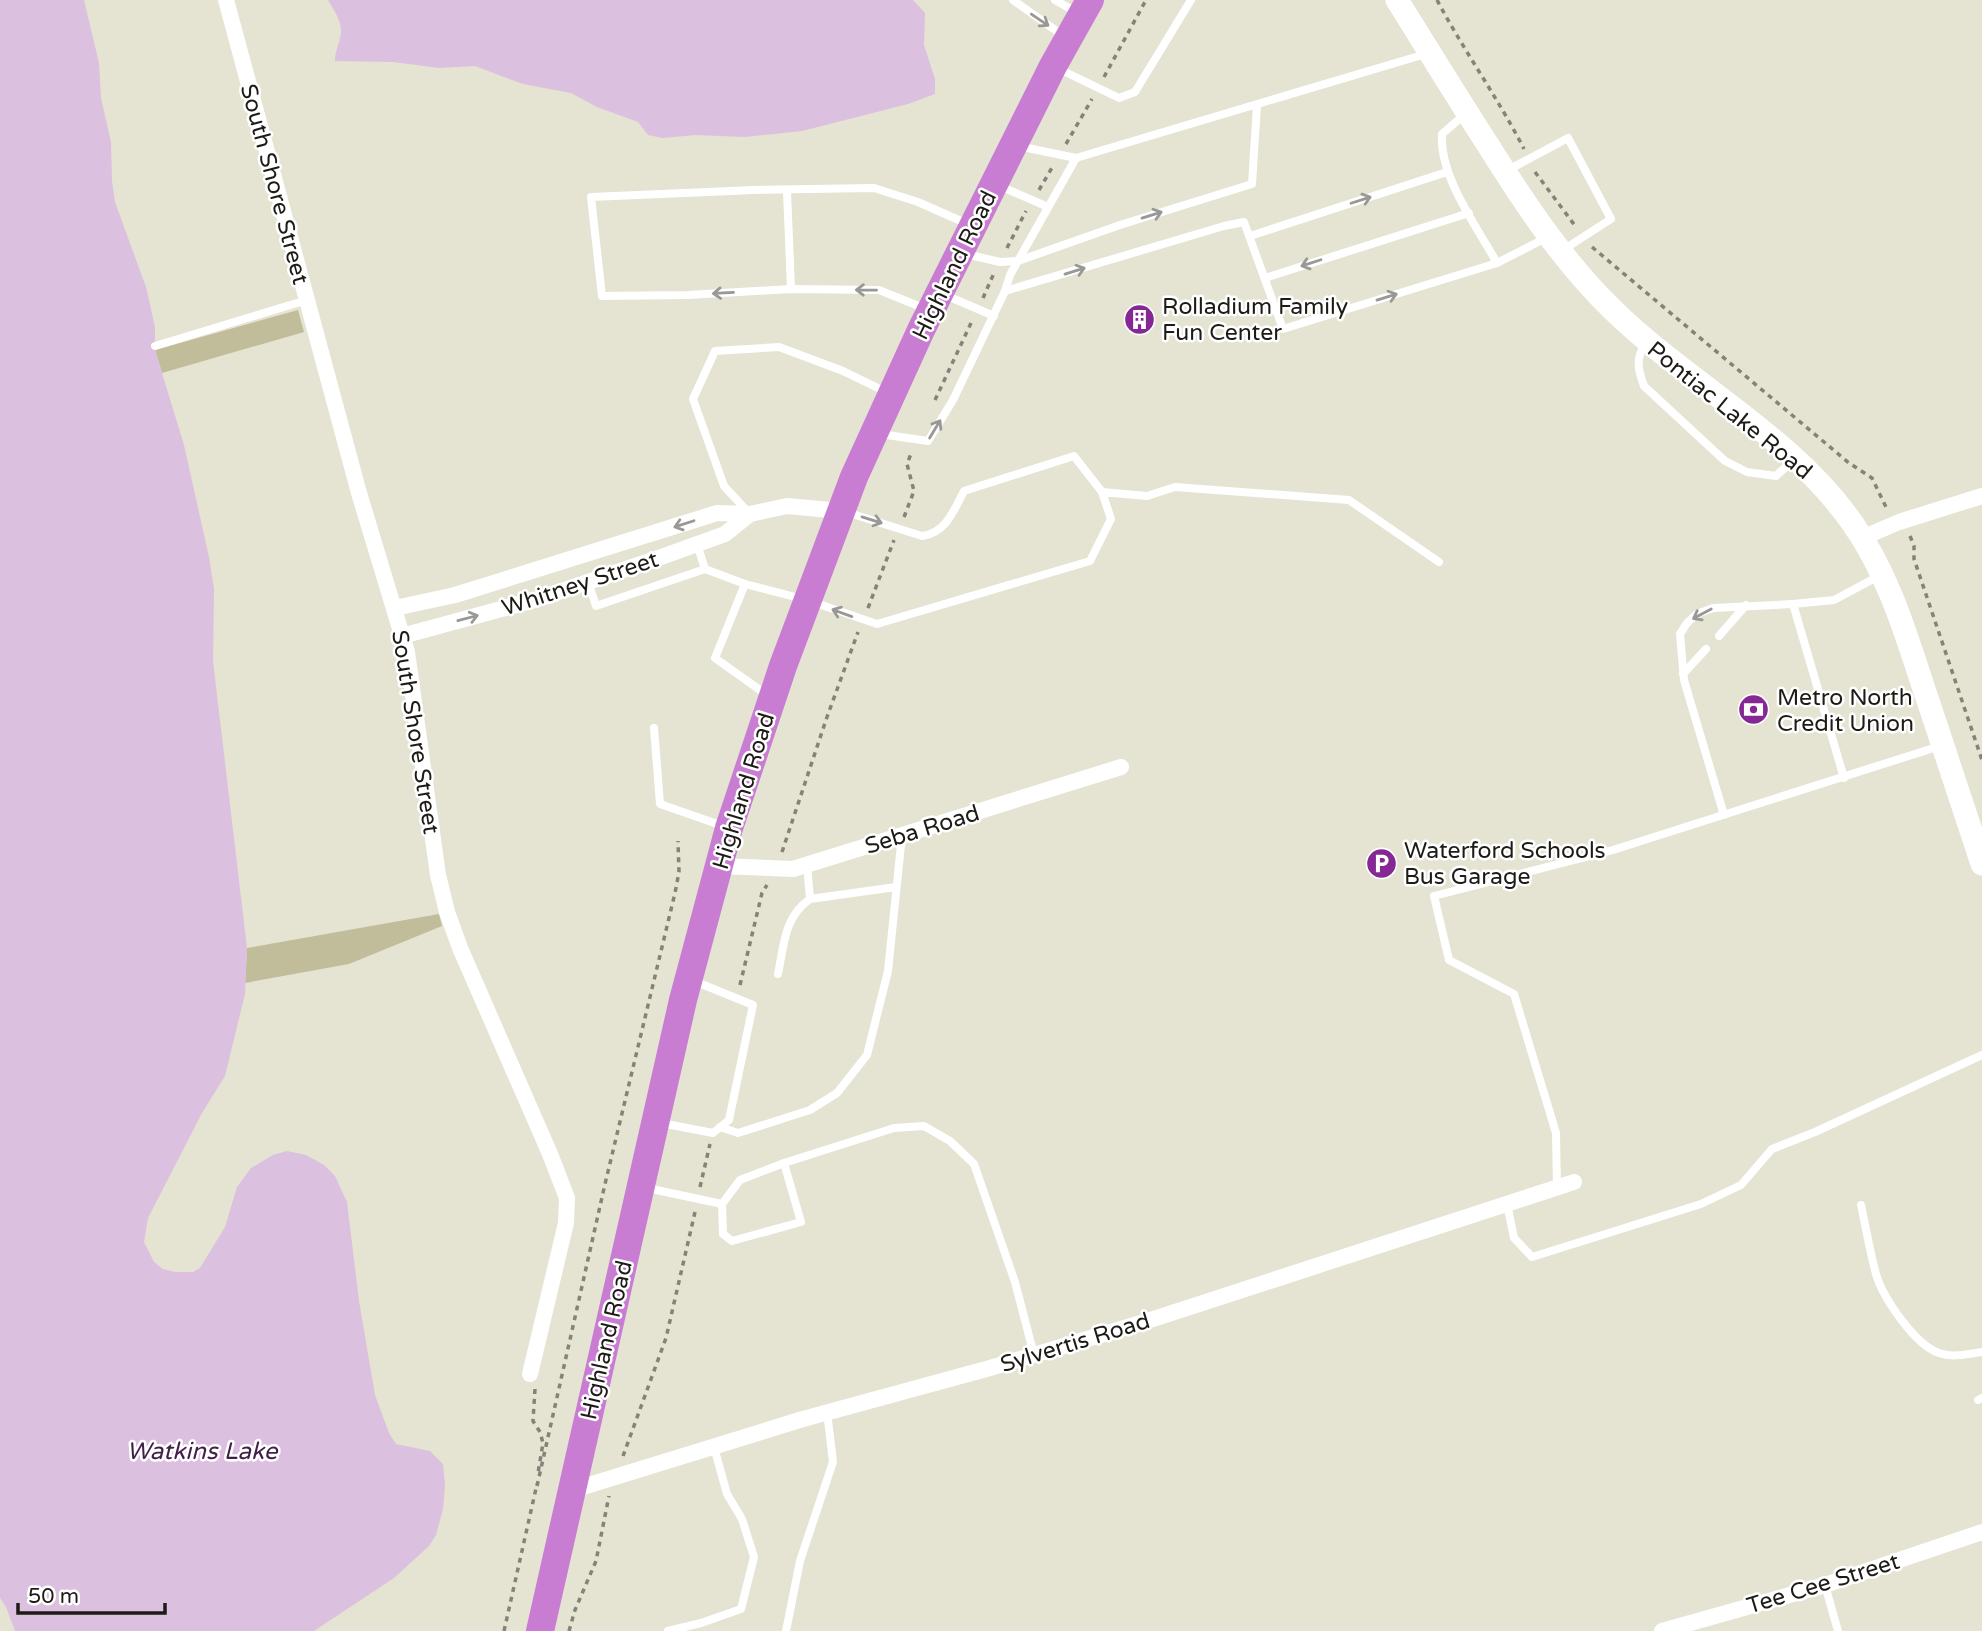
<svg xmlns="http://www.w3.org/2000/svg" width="1982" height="1631" viewBox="0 0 1982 1631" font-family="'Varela Round',sans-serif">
<rect width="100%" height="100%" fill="#e5e3d2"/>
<g fill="#c1bd9b">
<path d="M 298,310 L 304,332 L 162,373 L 155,350 Z"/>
<path d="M 439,914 L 442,926 L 349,964 L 245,983 L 247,948 Z"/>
</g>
<g fill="#dcc0df">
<path d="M 0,0 L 84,0 L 99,63 L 101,98 L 111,142 L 112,181 L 115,202 L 146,287 L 155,327 L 155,350 L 184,445 L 209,557 L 214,589 L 213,661 L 247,948 L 245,994 L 225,1076 L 202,1113 L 148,1218 L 144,1242 L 154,1262 L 163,1269 L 175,1272 L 193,1272 L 200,1268 L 225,1227 L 237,1187 L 251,1168 L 273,1155 L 287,1151 L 306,1155 L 324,1165 L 335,1176 L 347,1202 L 359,1301 L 375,1395 L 389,1433 L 396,1444 L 430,1451 L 443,1464 L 445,1485 L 443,1509 L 436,1535 L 429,1546 L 394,1578 L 314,1631 L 15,1631 L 6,1607 L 0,1598 Z"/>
<path d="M 328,0 L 913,0 L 925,13 L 924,45 L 935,79 L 935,94 L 908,104 L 802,131 L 744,137 L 696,135 L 663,138 L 648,135 L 638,122 L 597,107 L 571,93 L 523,84 L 475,66 L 439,68 L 393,62 L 335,61 C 335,52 338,47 340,38 C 344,24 335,12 328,0 Z"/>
</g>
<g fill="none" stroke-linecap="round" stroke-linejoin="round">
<g stroke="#858378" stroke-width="3.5" stroke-dasharray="5 5" stroke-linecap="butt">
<path d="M 1437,0 C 1464,51 1498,98 1524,149"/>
<path d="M 1104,77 L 1146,0"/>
<path d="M 1066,144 L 1092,99"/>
<path d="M 1535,172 L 1576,227"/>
<path d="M 1039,190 L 1053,166"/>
<path d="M 1592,247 L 1849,463 L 1872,478 L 1887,509"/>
<path d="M 1007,248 L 1026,211"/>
<path d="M 983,298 L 994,273"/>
<path d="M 935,400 L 972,321"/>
<path d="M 904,517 L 914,491 L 907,464 L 912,451"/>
<path d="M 1910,536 L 1914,546 L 1914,559 L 1982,760"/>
<path d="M 868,608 L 894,540"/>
<path d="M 782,852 L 827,717 L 858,632"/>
<path d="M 740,985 L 762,893 L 767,885"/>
<path d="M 700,1187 L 710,1144"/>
<path d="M 535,1389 L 533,1421 L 540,1432 L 543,1443 L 538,1473"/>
<path d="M 623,1456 L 666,1338 L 695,1212"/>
<path d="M 537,1486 L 605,1184 L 675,893 L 679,872 L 678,841"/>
<path d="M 504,1631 L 537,1484"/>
<path d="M 569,1631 L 575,1610 L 596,1561 L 609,1496"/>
</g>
<g stroke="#fff" stroke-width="8">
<path d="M 1013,0 L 1065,37"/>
<path d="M 1055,0 L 1076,12"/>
<path d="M 1057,68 L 1119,98 L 1135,92 L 1191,0"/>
<path d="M 1464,115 L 1442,134 C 1439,176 1477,227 1497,263"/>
<path d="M 1076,158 L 1429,53"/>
<path d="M 1508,170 L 1568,138 L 1611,219 L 1563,250"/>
<path d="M 1000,186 L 1048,207"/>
<path d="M 787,191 L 791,289"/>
<path d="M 1250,236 L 1447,172"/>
<path d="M 966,254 L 1000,262 L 1018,261 L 1120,225 L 1252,184 L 1257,105"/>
<path d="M 1265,278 L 1469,213"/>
<path d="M 1005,291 L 1010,275 L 1076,158 L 1018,146"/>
<path d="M 945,295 L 994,316"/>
<path d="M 926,309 L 879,290 L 791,289 L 688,295 L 602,296 L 591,197 L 753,190 L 874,188 L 918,202 L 970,225"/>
<path d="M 1646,343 C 1635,358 1638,370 1644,386 L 1725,461 L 1747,472 L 1776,476 L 1792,461"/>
<path d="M 155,346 L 307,300"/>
<path d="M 880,434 L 928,441 L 953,400 L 1005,291 L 1224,226 L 1244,222 L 1283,329 L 1497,263 L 1546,238"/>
<path d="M 748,512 L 724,486 L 693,399 L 715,351 L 779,347 L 843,371 L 886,392"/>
<path d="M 846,512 L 922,536 C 946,533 954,510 964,491 L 1074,456 L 1102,492"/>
<path d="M 697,544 L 705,569 L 745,584 L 715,658 L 767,695"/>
<path d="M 588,582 L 596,606 L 705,569"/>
<path d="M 745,584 L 807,600 L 877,624 L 1090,561 L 1111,519 L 1102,492 L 1147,496 L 1175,487 L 1349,500 L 1439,562"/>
<path d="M 1719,636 L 1746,605"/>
<path d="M 1683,674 L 1706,649"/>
<path d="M 654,728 L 660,804 L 723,826"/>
<path d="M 1844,778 L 1793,604 L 1834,600 L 1879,576"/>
<path d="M 1724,815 L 1684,680 L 1680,634 L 1687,623 L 1697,614 L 1713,608 L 1793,604"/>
<path d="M 807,864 L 810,899"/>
<path d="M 778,974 C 784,945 784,917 810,899 L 896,887"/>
<path d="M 661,1123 L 713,1133 L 729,1120 L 753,1005 L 694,981"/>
<path d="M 720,1127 L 738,1133 L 810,1110 L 837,1093 L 867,1055 L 888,971 L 902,835"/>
<path d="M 647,1188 L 722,1204 L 740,1180 L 784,1163 L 894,1128 L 924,1126 L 950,1141 L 974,1164 L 1015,1282 L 1034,1355"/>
<path d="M 1557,1188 L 1556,1133 L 1514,994 L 1449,960 L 1434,896 L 1613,850 L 1940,746"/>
<path d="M 722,1204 L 723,1234 L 732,1241 L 801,1222 L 784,1163"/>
<path d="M 1507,1204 L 1514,1238 L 1532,1257 L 1701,1204 L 1741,1185 L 1772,1149 L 1815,1132 L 1982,1055"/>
<path d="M 1861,1205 C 1866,1228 1870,1252 1876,1274 C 1883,1298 1915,1345 1939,1353 C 1953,1358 1968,1354 1982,1352"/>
<path d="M 1978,1400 L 1982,1398"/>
<path d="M 1825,1585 L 1838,1631"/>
<path d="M 668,1631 L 701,1623 L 741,1609 L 754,1557 L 742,1519 L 727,1494 L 714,1447"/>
<path d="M 786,1631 L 800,1561 L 833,1462 L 827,1412"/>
</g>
<g stroke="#fff" stroke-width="16">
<path d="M 226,0 L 359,493 L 407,652 L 438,875 L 447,912 L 460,948 L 550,1154 L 567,1198 L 566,1223 L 530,1374"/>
<path d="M 1862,538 L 1899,522 L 1982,496"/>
<path d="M 395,608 L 455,595 L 717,513 L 750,514 L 787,506 L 841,511"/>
<path d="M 402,636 L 538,599 L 664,556 L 725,534 L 750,514"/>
<path d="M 719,866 L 793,869 L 1121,767"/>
<path d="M 573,1490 L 803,1419 L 990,1368 L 1141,1323 L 1574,1182"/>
<path d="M 1662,1631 L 1825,1585 L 1982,1532"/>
</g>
<path stroke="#fff" stroke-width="23" d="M 1397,0 C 1427,48 1457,97 1488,145 C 1525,204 1564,263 1614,311 C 1689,384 1793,437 1853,524 C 1887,572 1905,631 1923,686 C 1943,745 1962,804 1982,864"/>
<path stroke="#c87dd3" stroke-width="28" d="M 540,1631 L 683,1000 L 729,828 L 783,666 L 854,477 L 921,330 L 1053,66 L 1090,0"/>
</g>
<defs><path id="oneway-shaft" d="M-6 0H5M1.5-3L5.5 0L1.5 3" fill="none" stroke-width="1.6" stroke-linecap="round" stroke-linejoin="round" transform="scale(1.75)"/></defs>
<g stroke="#999896">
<use href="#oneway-shaft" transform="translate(1040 20) rotate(34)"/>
<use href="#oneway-shaft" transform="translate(1361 200) rotate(-18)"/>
<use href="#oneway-shaft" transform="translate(1152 215) rotate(-17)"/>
<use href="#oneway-shaft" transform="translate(1311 263) rotate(162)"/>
<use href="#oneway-shaft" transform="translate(1075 271) rotate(-17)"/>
<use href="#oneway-shaft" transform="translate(866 290) rotate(-179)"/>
<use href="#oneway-shaft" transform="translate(723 293) rotate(177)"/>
<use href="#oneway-shaft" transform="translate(1387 297) rotate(-17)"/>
<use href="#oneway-shaft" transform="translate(935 429) rotate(-59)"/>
<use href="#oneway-shaft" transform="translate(872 520) rotate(17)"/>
<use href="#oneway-shaft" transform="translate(684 524) rotate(162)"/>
<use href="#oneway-shaft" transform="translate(842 613) rotate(-160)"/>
<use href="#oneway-shaft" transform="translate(1702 614) rotate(152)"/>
<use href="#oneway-shaft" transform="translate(468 618) rotate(-15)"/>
</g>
<defs>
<symbol id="building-disc" viewBox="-11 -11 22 22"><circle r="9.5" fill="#862894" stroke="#fff"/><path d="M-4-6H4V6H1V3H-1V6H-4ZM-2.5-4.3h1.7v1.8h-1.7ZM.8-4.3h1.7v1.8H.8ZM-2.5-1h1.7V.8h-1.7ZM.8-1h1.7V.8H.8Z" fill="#fff"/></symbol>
<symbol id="bank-disc" viewBox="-11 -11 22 22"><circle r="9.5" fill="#862894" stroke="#fff"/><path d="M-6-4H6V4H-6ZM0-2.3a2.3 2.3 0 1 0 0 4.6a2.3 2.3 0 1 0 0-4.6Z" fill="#fff"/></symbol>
<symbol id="parking-disc" viewBox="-11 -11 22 22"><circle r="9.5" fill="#862894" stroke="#fff"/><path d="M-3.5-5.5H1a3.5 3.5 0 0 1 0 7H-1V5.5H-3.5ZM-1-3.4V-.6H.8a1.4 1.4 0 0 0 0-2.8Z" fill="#fff"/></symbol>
</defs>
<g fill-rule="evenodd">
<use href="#building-disc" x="1122" y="302" width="35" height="35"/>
<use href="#bank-disc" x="1736" y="692" width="35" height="35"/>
<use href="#parking-disc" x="1364" y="846" width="35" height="35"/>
</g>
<g text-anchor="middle" stroke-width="5" stroke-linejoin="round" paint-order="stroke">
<g font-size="23" fill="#1c1b15" stroke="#fff">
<text transform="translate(275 184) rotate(75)" y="8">South Shore Street</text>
<text transform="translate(954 265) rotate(-64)" y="8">Highland Road</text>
<text transform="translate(1730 410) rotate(39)" y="8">Pontiac Lake Road</text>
<text transform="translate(580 583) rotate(-18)" y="8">Whitney Street</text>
<text transform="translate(416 732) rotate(81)" y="8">South Shore Street</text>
<text transform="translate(743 791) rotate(-73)" y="8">Highland Road</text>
<text transform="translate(922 829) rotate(-17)" y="8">Seba Road</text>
<text transform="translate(606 1340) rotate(-77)" y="8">Highland Road</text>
<text transform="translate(1075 1342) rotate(-17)" y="8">Sylvertis Road</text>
<text transform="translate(1823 1583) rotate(-17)" y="8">Tee Cee Street</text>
</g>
<g font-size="23" fill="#1c1b15" stroke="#fff" text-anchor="start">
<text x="1162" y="314">Rolladium Family<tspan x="1162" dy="26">Fun Center</tspan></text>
<text x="1777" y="705">Metro North<tspan x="1777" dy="26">Credit Union</tspan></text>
<text x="1404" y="858">Waterford Schools<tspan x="1404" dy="26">Bus Garage</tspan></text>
</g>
<g font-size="24" font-style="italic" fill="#421f48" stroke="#fff">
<text x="202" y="1459">Watkins Lake</text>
</g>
</g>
<path d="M18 1603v10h147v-10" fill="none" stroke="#1c1b15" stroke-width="3.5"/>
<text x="28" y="1603" font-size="21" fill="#1c1b15" stroke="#ffffff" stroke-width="5" paint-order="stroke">50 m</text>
</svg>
